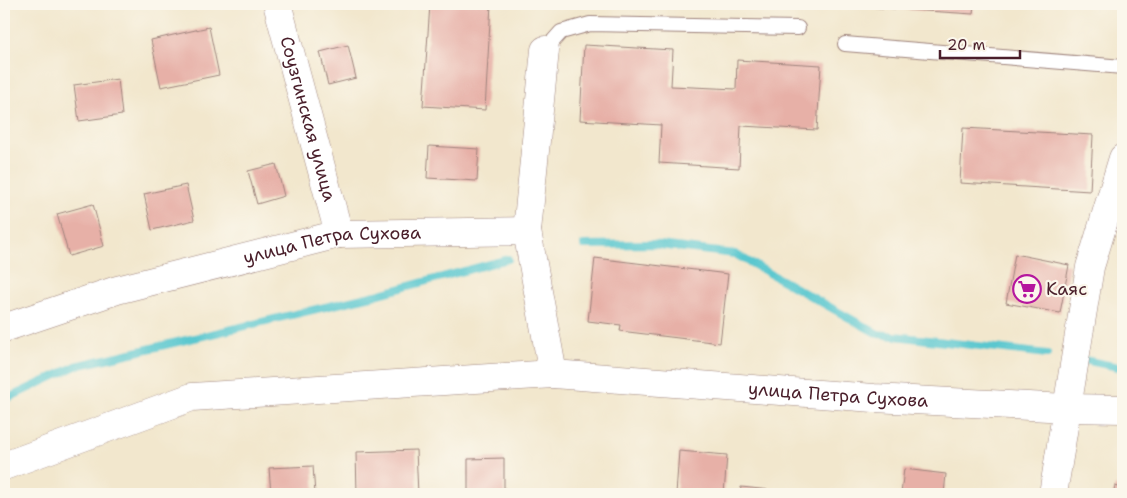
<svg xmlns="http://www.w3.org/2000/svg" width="1127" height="498" viewBox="0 0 1127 498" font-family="'Shantell Sans',sans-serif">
<rect width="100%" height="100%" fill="#fbf7ec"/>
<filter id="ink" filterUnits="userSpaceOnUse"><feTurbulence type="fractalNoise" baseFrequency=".02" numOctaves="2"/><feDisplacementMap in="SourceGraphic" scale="10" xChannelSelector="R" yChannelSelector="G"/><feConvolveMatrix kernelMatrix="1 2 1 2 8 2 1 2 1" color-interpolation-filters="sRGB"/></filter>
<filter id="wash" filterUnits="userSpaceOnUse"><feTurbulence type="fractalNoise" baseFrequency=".0096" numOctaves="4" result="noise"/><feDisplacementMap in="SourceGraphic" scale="20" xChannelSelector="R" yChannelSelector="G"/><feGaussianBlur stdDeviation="1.12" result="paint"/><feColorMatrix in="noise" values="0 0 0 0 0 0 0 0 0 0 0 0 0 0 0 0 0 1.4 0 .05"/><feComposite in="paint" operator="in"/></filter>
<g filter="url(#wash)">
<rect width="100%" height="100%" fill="#f2e7cd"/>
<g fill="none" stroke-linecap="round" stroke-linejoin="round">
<g stroke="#5ac7cf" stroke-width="8">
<path d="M 584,245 L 651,244 L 735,254 L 878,334 L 1047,354"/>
<path d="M 1084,360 L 1123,368"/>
<path d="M 4,400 L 76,366 L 376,295 L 508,259"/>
</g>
</g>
<g id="blocks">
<g fill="#e7b0a7">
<path d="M 430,4 L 491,4 L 485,110 L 423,106 Z"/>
<path d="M 836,4 L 974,4 L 973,14 L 836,5 Z"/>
<path d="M 209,27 L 219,75 L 161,87 L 151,40 Z"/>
<path d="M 348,45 L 356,78 L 328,85 L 320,52 Z"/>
<path d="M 584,45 L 673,50 L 671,86 L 736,89 L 737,60 L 821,65 L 817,130 L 741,126 L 739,168 L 659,163 L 661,125 L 580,120 Z"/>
<path d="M 118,79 L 122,115 L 79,121 L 74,85 Z"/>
<path d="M 963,128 L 1093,135 L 1090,191 L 960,183 Z"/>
<path d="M 429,146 L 479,149 L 477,181 L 427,178 Z"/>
<path d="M 276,164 L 284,196 L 257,204 L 248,171 Z"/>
<path d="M 186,185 L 194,220 L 152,230 L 144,194 Z"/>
<path d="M 93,204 L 104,246 L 69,256 L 57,214 Z"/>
<path d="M 1015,254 L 1069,265 L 1060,313 L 1006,303 Z"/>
<path d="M 595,258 L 728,274 L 720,343 L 620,331 L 621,325 L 588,321 Z"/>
<path d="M 416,450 L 418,494 L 357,494 L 356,452 Z"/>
<path d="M 679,451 L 727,455 L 724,494 L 676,494 Z"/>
<path d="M 504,458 L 504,494 L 468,494 L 468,459 Z"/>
<path d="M 313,466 L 315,494 L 271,494 L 269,468 Z"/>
<path d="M 904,469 L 946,474 L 944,494 L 901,494 Z"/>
<path d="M 1115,486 L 1123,488 L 1123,494 L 1113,494 Z"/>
<path d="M 741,487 L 800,493 L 800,494 L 740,494 Z"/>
</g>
</g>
</g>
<g filter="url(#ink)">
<use href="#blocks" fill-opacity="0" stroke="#9e837c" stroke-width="1"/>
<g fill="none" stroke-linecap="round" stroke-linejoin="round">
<defs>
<g id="lane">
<path d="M 845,44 L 1123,67"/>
<path d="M 545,50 L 561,32 L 590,24 L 798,28"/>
</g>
<g id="street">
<path id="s1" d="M 279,4 L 278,7 L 339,234"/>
<path d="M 527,231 L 545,50"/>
<path id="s2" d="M 4,328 L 117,290 L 339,234 L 527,231 L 553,374"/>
<path d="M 1053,494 L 1090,267 L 1123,158"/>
</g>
<g id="secondary">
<path id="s3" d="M 4,466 L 192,397 L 553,374 L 874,398 L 1067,408 L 1123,409"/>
</g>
</defs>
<use href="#lane" stroke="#9e837c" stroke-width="16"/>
<use href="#street" stroke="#9e837c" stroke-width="29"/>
<use href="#secondary" stroke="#9e837c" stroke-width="29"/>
<use href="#lane" stroke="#fff" stroke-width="14"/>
<use href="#street" stroke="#fff" stroke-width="28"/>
<use href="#secondary" stroke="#fff" stroke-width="28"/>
</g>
</g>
<defs>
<symbol id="supermarket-ring" viewBox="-11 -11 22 22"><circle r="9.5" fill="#fbf7ec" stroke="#b5179e" stroke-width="1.5"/><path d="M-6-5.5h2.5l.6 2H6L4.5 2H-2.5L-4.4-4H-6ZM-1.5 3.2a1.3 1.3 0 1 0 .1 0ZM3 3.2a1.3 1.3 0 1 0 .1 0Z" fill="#b5179e"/></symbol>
</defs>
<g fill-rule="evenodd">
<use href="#supermarket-ring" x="1011" y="273" width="32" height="32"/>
</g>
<g text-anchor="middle" stroke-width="4.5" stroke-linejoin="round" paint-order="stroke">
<g font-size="18" fill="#4a1f2b" stroke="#fbf7ec">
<text dy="6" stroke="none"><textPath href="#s1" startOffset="119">Соузгинская улица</textPath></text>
<text dy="6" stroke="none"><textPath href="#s2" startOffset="340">улица Петра Сухова</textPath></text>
<text dy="6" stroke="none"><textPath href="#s3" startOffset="848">улица Петра Сухова</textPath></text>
</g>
<g font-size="18" fill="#4a1f2b" stroke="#fbf7ec" text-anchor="start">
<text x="1046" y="295">Каяс</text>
</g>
</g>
<rect width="1127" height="498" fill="none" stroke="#fbf7ec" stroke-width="20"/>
<path d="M940 50v8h80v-8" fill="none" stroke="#4a1f2b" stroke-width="2.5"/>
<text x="947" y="50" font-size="15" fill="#4a1f2b" stroke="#fbf7ec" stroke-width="4" paint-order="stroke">20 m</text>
</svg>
